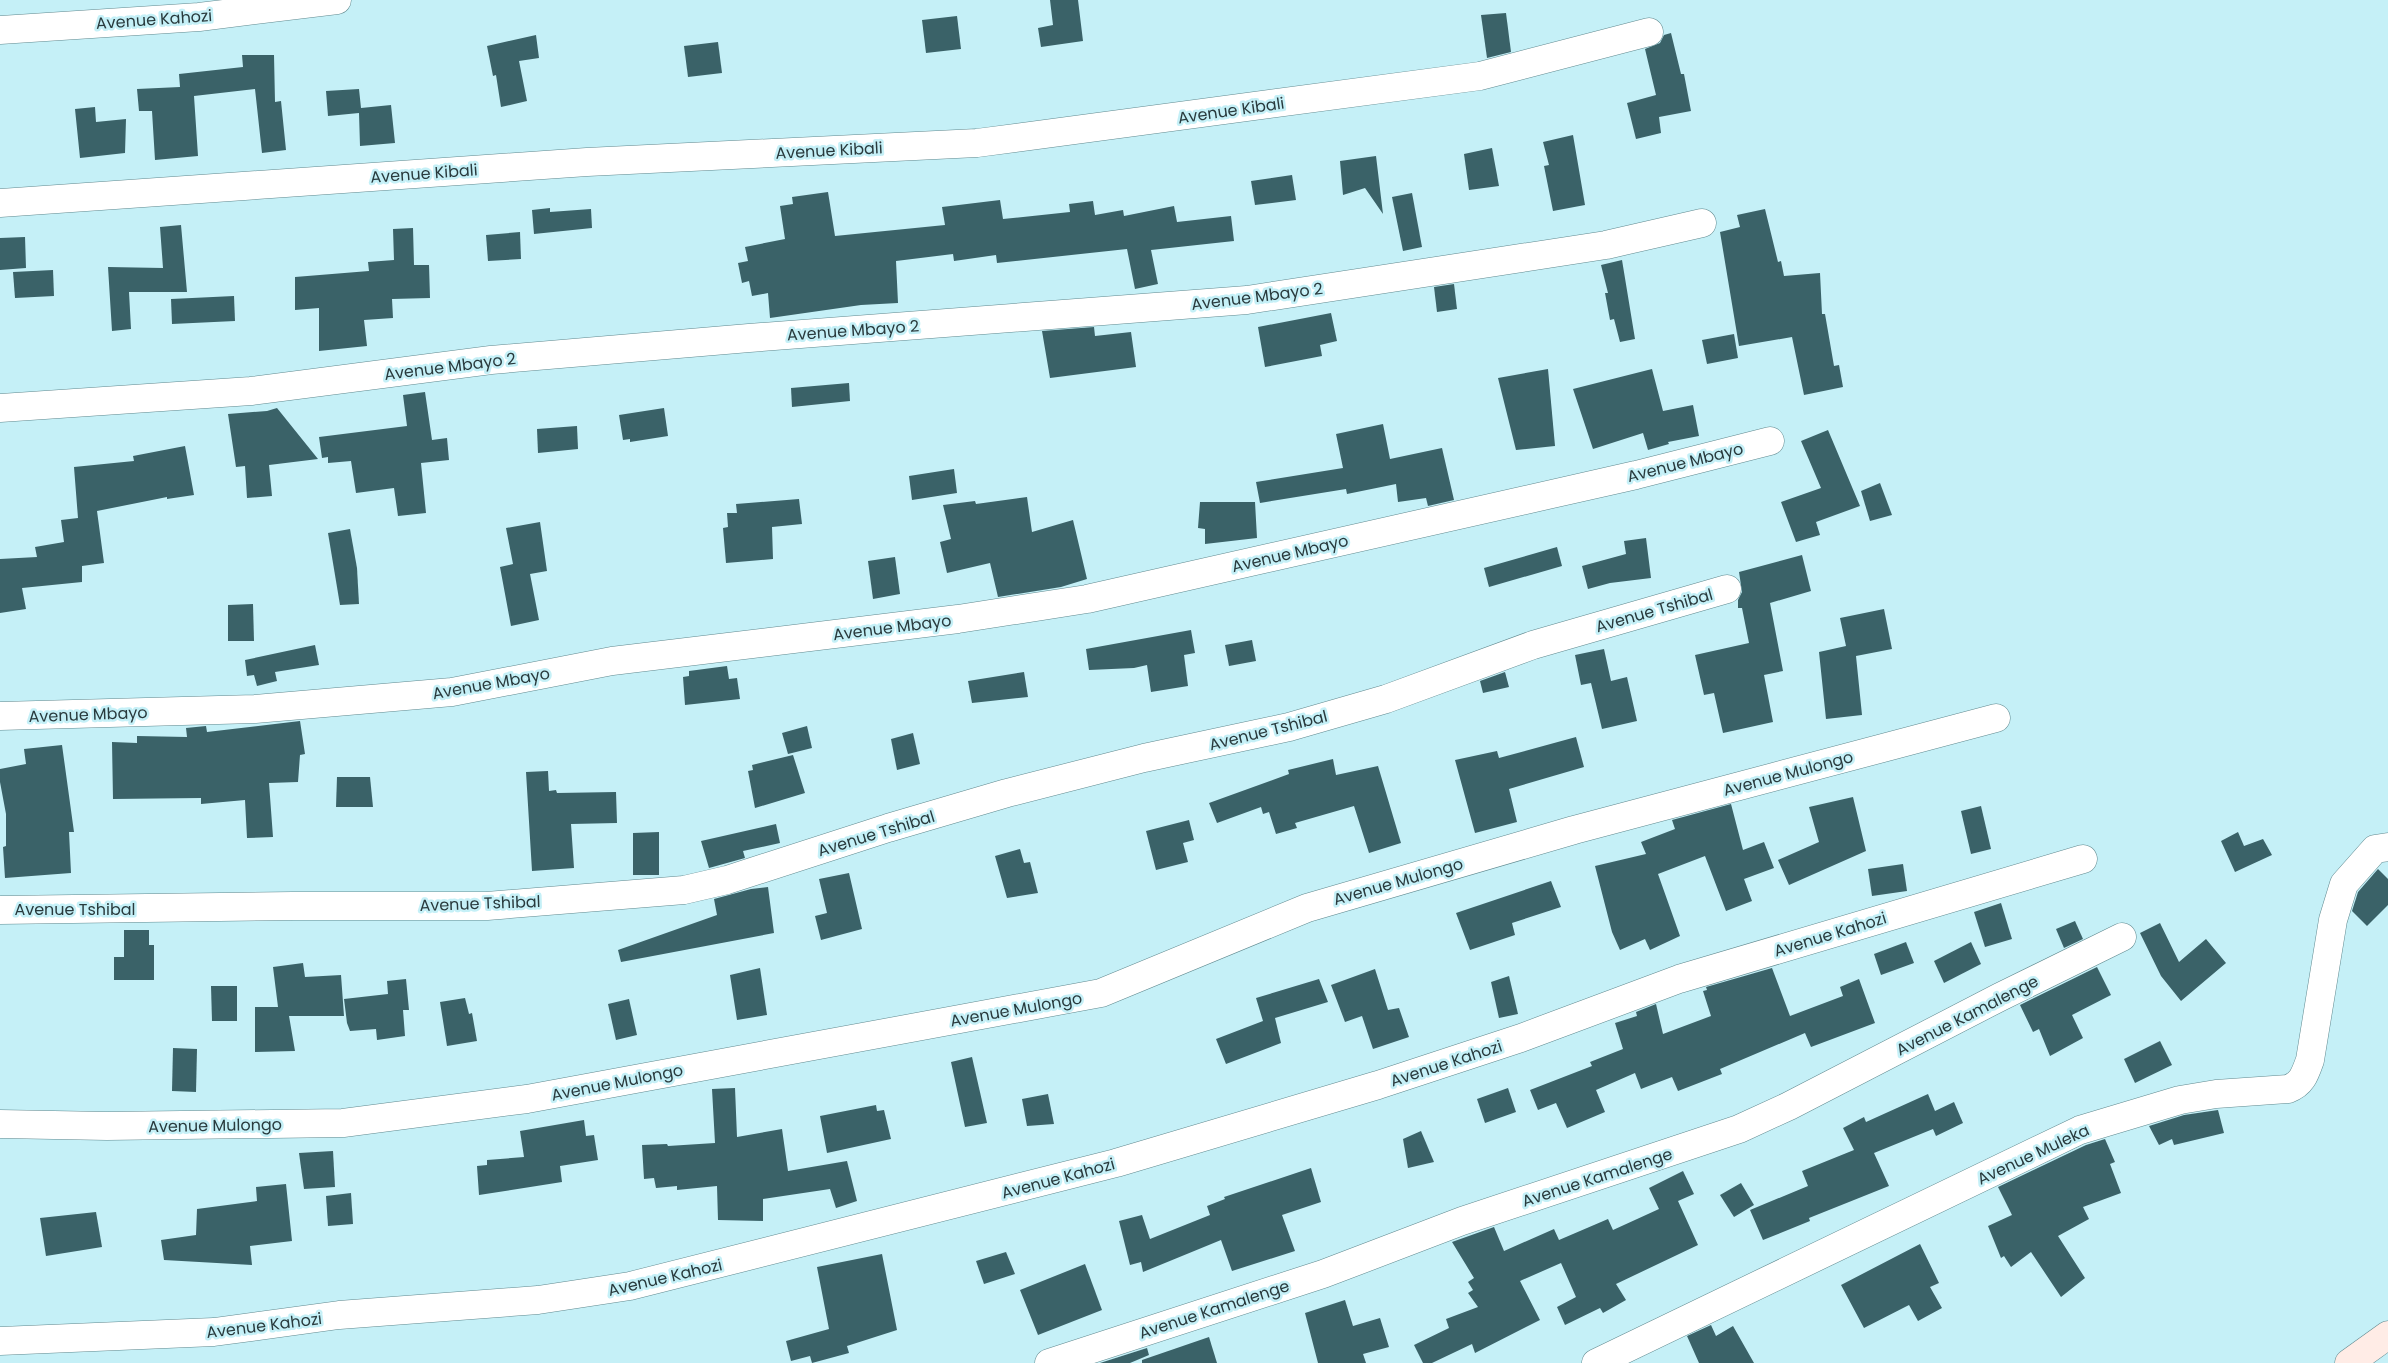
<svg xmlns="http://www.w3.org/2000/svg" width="2388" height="1363" viewBox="0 0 2388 1363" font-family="Poppins,sans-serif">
<rect width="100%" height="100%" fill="#c5f0f7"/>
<g fill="#3a6268">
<path d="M 1050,0 L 1078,0 L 1083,41 L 1041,47 L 1038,28 L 1053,25 Z"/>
<path d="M 1506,13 L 1511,52 L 1487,58 L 1481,15 Z"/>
<path d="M 957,16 L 961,49 L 926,53 L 922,20 Z"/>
<path d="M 1671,33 L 1681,74 L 1684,74 L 1691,111 L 1659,117 L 1661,133 L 1636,139 L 1627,103 L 1656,95 L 1645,49 L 1660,43 L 1664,35 Z"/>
<path d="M 536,35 L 539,58 L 519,61 L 527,101 L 501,107 L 496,75 L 493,76 L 487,46 Z"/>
<path d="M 718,42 L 722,73 L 688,77 L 684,46 Z"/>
<path d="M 242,55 L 274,55 L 275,102 L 281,101 L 286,150 L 262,153 L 255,89 L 194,96 L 198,156 L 155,160 L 152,111 L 139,111 L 137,89 L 180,87 L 179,74 L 243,67 Z"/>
<path d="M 359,89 L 361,108 L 391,105 L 395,143 L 360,146 L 359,113 L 328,116 L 326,91 Z"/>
<path d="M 95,107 L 96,122 L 126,119 L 125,153 L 80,158 L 75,109 Z"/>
<path d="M 1573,135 L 1585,205 L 1553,211 L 1544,166 L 1549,165 L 1543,142 Z"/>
<path d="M 1492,148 L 1499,186 L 1469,190 L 1464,154 Z"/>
<path d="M 1376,156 L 1383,214 L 1365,188 L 1343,195 L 1340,161 Z"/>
<path d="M 1292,175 L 1296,200 L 1255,205 L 1251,181 Z"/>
<path d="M 828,192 L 835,236 L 945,225 L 942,207 L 1000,200 L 1003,219 L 1070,212 L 1069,204 L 1093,201 L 1095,215 L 1123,210 L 1124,216 L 1174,206 L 1177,222 L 1231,216 L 1234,241 L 1151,250 L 1158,284 L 1135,289 L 1127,249 L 997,263 L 996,255 L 954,261 L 953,254 L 896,261 L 898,303 L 861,305 L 770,318 L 768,293 L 752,296 L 749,281 L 742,283 L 738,263 L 748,261 L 745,247 L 785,239 L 780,206 L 793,204 L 792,197 Z"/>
<path d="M 1412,193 L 1422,247 L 1403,251 L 1392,197 Z"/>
<path d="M 550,208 L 550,212 L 591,209 L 592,228 L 534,234 L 532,210 Z"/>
<path d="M 1765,209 L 1778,262 L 1781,261 L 1784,276 L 1820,273 L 1822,314 L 1825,314 L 1834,366 L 1839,365 L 1843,387 L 1804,395 L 1792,337 L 1739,346 L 1720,232 L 1740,227 L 1737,215 Z"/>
<path d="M 181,225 L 187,292 L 129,292 L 131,329 L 112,331 L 108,267 L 163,268 L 160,227 Z"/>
<path d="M 413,228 L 414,265 L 429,265 L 430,298 L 392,299 L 393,318 L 364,320 L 367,346 L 319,351 L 319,308 L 295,310 L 295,277 L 369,271 L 368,262 L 394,260 L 393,229 Z"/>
<path d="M 520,232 L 521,259 L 488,261 L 486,235 Z"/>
<path d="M 25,237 L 26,268 L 0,270 L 0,238 Z"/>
<path d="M 1622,260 L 1635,339 L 1620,342 L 1614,319 L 1610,320 L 1605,293 L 1608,293 L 1601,265 Z"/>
<path d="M 53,270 L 54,296 L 15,298 L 13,272 Z"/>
<path d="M 1454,284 L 1457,309 L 1437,312 L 1434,287 Z"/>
<path d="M 234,296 L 235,321 L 172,324 L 171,299 Z"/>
<path d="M 1331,313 L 1337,341 L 1320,345 L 1322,356 L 1265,367 L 1258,327 Z"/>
<path d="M 1094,327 L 1095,336 L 1131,332 L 1136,367 L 1050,378 L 1042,331 Z"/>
<path d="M 1734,334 L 1738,358 L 1707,364 L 1702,340 Z"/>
<path d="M 1548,369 L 1555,446 L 1516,450 L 1498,378 Z"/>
<path d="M 1652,369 L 1663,411 L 1693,405 L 1699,436 L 1668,442 L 1669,444 L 1648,450 L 1643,433 L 1593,449 L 1573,389 Z"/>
<path d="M 849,383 L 850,401 L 792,407 L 791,388 Z"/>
<path d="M 425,392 L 432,440 L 447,438 L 449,460 L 421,463 L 426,513 L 398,516 L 394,488 L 356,493 L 351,461 L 328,463 L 328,457 L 322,458 L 319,437 L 407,426 L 403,395 Z"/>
<path d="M 277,408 L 318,459 L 269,465 L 272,496 L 247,498 L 245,466 L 236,467 L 228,414 L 267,411 Z"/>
<path d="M 664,408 L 668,436 L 630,442 L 630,439 L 623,440 L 619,415 Z"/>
<path d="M 1383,424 L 1390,459 L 1442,448 L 1454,500 L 1428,506 L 1426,498 L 1398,502 L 1396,484 L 1347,494 L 1346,489 L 1260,503 L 1256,482 L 1343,468 L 1336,434 Z"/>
<path d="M 577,426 L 578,449 L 538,453 L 537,429 Z"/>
<path d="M 1828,430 L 1860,506 L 1816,522 L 1820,535 L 1796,542 L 1781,502 L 1821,488 L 1801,441 Z"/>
<path d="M 185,446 L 194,495 L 167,499 L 167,497 L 97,511 L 104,563 L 82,566 L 82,582 L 22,588 L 26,609 L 0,613 L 0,559 L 37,557 L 35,547 L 64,542 L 61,520 L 78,518 L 74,467 L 134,461 L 133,456 Z"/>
<path d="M 954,469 L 957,493 L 912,500 L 909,476 Z"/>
<path d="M 1880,483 L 1892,515 L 1870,521 L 1861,491 Z"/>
<path d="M 1027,497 L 1032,532 L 1073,520 L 1087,579 L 1061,587 L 998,597 L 990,563 L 947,573 L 940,542 L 951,539 L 943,505 L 975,501 L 976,504 Z"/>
<path d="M 799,499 L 802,524 L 772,527 L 773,559 L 726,563 L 723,528 L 728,527 L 727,513 L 737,513 L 736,504 Z"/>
<path d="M 1200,502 L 1255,502 L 1257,538 L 1205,544 L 1205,529 L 1198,528 Z"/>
<path d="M 540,522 L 547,571 L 530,574 L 539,620 L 511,626 L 500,567 L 513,564 L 506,528 Z"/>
<path d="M 350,529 L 357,568 L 359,604 L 340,605 L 328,533 Z"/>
<path d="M 1646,538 L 1651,578 L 1610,583 L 1588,589 L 1582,566 L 1626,554 L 1624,541 Z"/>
<path d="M 1557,547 L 1562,566 L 1489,587 L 1484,568 Z"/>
<path d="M 1802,555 L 1811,591 L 1770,603 L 1783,671 L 1764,675 L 1773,722 L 1723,733 L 1714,693 L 1704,695 L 1695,655 L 1749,643 L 1742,608 L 1738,608 L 1738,600 L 1742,592 L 1739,572 Z"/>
<path d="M 895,557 L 900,594 L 873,599 L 868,561 Z"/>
<path d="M 253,604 L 254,641 L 228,641 L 228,605 Z"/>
<path d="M 1884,609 L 1892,649 L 1856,656 L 1862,715 L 1826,719 L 1819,652 L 1846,646 L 1840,618 Z"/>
<path d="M 1191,630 L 1195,653 L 1184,655 L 1188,686 L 1151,692 L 1147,665 L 1134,668 L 1089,670 L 1086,649 Z"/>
<path d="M 1252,640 L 1256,661 L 1229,666 L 1225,645 Z"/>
<path d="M 315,645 L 319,665 L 275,672 L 277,681 L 257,686 L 254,675 L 247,676 L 245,660 Z"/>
<path d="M 1604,649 L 1611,681 L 1627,677 L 1637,721 L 1602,729 L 1591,683 L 1581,685 L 1575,655 Z"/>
<path d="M 727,666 L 729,679 L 737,678 L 740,699 L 685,705 L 683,677 L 689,676 L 689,671 Z"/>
<path d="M 1024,672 L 1028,697 L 972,703 L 968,681 Z"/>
<path d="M 1505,672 L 1509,687 L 1483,693 L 1480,681 Z"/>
<path d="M 300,721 L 305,754 L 300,755 L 298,782 L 269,783 L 273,837 L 247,838 L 245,800 L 201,804 L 201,798 L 113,799 L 112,742 L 137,743 L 137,736 L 187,737 L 186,728 L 206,726 L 207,732 Z"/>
<path d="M 807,726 L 812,748 L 788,754 L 782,733 Z"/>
<path d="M 913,733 L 920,764 L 897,770 L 891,739 Z"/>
<path d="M 1576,737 L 1584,767 L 1509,789 L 1517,822 L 1475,833 L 1455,760 L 1497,751 L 1499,758 Z"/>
<path d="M 62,745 L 74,832 L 69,832 L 71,873 L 5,878 L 3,847 L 6,846 L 6,814 L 0,782 L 0,769 L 26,764 L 24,749 Z"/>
<path d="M 793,755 L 805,793 L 755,808 L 748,771 L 753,770 L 752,765 Z"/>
<path d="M 1333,759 L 1336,775 L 1378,766 L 1401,843 L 1369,853 L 1354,806 L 1295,823 L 1297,828 L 1276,834 L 1269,812 L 1263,814 L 1261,807 L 1217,823 L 1209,803 L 1289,774 L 1288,770 Z"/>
<path d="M 548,771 L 549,791 L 556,790 L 557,793 L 616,792 L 617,823 L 571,824 L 574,868 L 532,871 L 526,772 Z"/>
<path d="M 337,777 L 370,777 L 373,807 L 336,807 Z"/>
<path d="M 1853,797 L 1866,851 L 1789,885 L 1778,860 L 1819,842 L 1809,807 Z"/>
<path d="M 1731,804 L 1743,850 L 1764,842 L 1774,868 L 1744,879 L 1752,901 L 1726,911 L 1705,856 L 1658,874 L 1680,936 L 1650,950 L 1645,939 L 1620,950 L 1612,932 L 1595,866 L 1646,854 L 1641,842 L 1675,829 L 1672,820 Z"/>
<path d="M 1981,806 L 1991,849 L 1971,854 L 1961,811 Z"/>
<path d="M 1189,820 L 1194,840 L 1183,843 L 1188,862 L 1156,870 L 1146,831 Z"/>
<path d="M 776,824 L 780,843 L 743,851 L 745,858 L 709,868 L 701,841 Z"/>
<path d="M 659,832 L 659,875 L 633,875 L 633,833 Z"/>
<path d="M 2238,832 L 2244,846 L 2263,839 L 2272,855 L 2235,872 L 2221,841 Z"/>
<path d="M 1020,849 L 1024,863 L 1030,862 L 1038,893 L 1007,898 L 995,856 Z"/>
<path d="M 1903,864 L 1907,891 L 1872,896 L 1868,869 Z"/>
<path d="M 2378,869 L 2388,879 L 2388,905 L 2367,926 L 2352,911 L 2358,892 Z"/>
<path d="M 849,873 L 862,929 L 821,940 L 815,916 L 827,913 L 819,879 Z"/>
<path d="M 1551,881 L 1561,907 L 1512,923 L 1515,935 L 1470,950 L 1456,913 Z"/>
<path d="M 768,887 L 774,933 L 621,962 L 618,950 L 717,915 L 714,899 L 751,889 Z"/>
<path d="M 2001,903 L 2012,939 L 1985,947 L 1974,912 Z"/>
<path d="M 2075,921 L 2083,939 L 2064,948 L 2056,929 Z"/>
<path d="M 2160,923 L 2179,962 L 2206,939 L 2226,963 L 2181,1001 L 2161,976 L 2140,933 Z"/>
<path d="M 124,930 L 149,930 L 149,945 L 154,945 L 154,980 L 114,980 L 114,957 L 124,957 Z"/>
<path d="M 1906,942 L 1914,963 L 1881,975 L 1874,954 Z"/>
<path d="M 1971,942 L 1981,964 L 1944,983 L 1934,961 Z"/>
<path d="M 303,963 L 305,977 L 341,975 L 344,1016 L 289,1016 L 295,1051 L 255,1052 L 255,1007 L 278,1007 L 273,967 Z"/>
<path d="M 2097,967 L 2111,995 L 2072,1015 L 2083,1038 L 2050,1056 L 2039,1029 L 2033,1032 L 2020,1005 Z"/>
<path d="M 760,968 L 767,1015 L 737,1020 L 730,975 Z"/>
<path d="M 1772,968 L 1790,1016 L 1843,996 L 1840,987 L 1859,979 L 1875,1023 L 1811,1047 L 1805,1033 L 1720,1069 L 1722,1074 L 1678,1091 L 1672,1077 L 1641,1089 L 1635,1073 L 1596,1090 L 1605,1112 L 1567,1128 L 1556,1103 L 1538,1110 L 1530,1090 L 1592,1066 L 1590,1062 L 1623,1049 L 1615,1023 L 1637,1016 L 1636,1012 L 1656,1004 L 1663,1034 L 1711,1016 L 1703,991 L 1707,990 L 1706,987 Z"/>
<path d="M 1375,969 L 1388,1010 L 1399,1008 L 1409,1037 L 1373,1049 L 1362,1016 L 1345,1022 L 1331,985 Z"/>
<path d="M 1509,976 L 1518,1014 L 1499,1018 L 1491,982 Z"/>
<path d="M 406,979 L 409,1010 L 403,1010 L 405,1036 L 377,1040 L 376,1029 L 350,1031 L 347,1023 L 344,999 L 388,994 L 387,981 Z"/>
<path d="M 1319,979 L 1328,1002 L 1275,1018 L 1281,1043 L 1226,1064 L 1216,1039 L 1263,1021 L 1256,998 Z"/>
<path d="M 211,986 L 237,986 L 237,1021 L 212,1021 Z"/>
<path d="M 465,998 L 469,1014 L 472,1013 L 477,1041 L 447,1046 L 440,1002 Z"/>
<path d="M 629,999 L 637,1035 L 616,1040 L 608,1004 Z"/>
<path d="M 2160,1041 L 2172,1065 L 2135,1083 L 2124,1059 Z"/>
<path d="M 173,1048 L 197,1049 L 196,1092 L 172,1091 Z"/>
<path d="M 972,1057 L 987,1123 L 965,1127 L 951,1062 Z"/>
<path d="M 735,1088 L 737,1137 L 782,1129 L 788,1171 L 847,1161 L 857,1201 L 836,1208 L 830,1189 L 763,1199 L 763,1221 L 718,1220 L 717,1186 L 677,1190 L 677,1186 L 656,1188 L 654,1178 L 644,1179 L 642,1145 L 667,1144 L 668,1146 L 715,1143 L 712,1089 Z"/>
<path d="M 1508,1088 L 1516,1112 L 1485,1123 L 1477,1099 Z"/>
<path d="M 1048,1094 L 1054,1124 L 1027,1126 L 1022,1099 Z"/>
<path d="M 1928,1094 L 1935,1111 L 1954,1102 L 1963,1123 L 1936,1136 L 1933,1129 L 1874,1153 L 1889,1186 L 1809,1218 L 1810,1221 L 1763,1240 L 1750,1210 L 1808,1186 L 1802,1171 L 1854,1150 L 1843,1128 L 1864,1117 L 1866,1122 Z"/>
<path d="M 876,1105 L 877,1111 L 884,1110 L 891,1139 L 827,1153 L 820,1116 Z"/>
<path d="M 2218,1110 L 2224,1133 L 2174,1145 L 2172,1139 L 2159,1145 L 2149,1126 L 2184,1115 Z"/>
<path d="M 584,1120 L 586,1136 L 594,1135 L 598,1160 L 560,1166 L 562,1182 L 479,1195 L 477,1166 L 487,1165 L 487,1160 L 524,1157 L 520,1131 Z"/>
<path d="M 1421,1131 L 1434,1162 L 1408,1168 L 1403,1139 Z"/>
<path d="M 2105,1139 L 2115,1162 L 2110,1164 L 2121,1193 L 2083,1207 L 2089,1219 L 2058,1236 L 2085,1278 L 2061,1297 L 2031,1252 L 2011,1267 L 2004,1256 L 2001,1258 L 1988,1226 L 2012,1215 L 1998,1187 L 2086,1145 Z"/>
<path d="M 333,1151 L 335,1187 L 304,1189 L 299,1153 Z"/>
<path d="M 1311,1168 L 1321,1202 L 1282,1215 L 1295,1251 L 1232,1271 L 1221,1240 L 1143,1272 L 1141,1262 L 1130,1265 L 1119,1221 L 1142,1215 L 1150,1239 L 1210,1215 L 1207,1206 L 1225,1199 L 1224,1197 Z"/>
<path d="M 1683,1171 L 1694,1194 L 1678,1201 L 1698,1245 L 1616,1284 L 1626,1300 L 1603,1313 L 1600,1308 L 1565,1325 L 1557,1307 L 1576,1297 L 1561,1263 L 1520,1281 L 1540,1320 L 1475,1353 L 1472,1344 L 1432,1363 L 1423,1363 L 1414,1345 L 1449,1328 L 1446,1319 L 1478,1307 L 1468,1293 L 1473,1290 L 1468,1282 L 1474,1278 L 1452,1242 L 1494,1227 L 1504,1251 L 1554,1229 L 1559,1240 L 1608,1219 L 1613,1230 L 1659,1209 L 1649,1188 Z"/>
<path d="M 1741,1183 L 1754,1205 L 1734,1217 L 1720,1195 Z"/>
<path d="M 286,1184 L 292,1241 L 250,1246 L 252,1265 L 164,1260 L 161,1240 L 196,1235 L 197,1209 L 257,1201 L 256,1187 Z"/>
<path d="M 351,1193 L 353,1224 L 328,1226 L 326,1196 Z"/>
<path d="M 96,1212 L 102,1247 L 46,1256 L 40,1218 Z"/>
<path d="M 1920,1244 L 1939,1283 L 1930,1287 L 1942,1308 L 1918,1321 L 1909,1305 L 1864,1328 L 1841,1285 Z"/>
<path d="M 1006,1252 L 1015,1274 L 984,1284 L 976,1261 Z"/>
<path d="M 882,1254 L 897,1330 L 847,1346 L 849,1353 L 812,1363 L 810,1356 L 791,1361 L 786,1341 L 829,1329 L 817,1267 Z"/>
<path d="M 1085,1264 L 1102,1310 L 1038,1335 L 1020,1290 Z"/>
<path d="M 1345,1300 L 1353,1326 L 1380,1318 L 1389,1347 L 1363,1354 L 1366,1363 L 1318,1363 L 1305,1313 Z"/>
<path d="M 1711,1325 L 1716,1336 L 1733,1326 L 1754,1363 L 1699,1363 L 1687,1336 Z"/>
<path d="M 1209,1337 L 1217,1363 L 1142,1363 L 1142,1360 Z"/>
<path d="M 1147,1348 L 1149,1355 L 1130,1363 L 1100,1363 Z"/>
</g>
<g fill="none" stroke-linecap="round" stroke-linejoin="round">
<defs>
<g id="street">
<path d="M 0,30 L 199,17 L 337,0"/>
<path d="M 0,203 L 587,162 L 977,143 L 1480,76 L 1649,32"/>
<path d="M 0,408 L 251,391 L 491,360 L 749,338 L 1247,300 L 1606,245 L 1702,223"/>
<path d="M 0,716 L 255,709 L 452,692 L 612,661 L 958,619 L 1087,599 L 1636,475 L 1770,441"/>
<path d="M 0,910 L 293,906 L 487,906 L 684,890 L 727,880 L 888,828 L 1007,793 L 1144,758 L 1289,727 L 1386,699 L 1533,645 L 1727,589"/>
<path d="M 0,1124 L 107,1126 L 343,1123 L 527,1099 L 1101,993 L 1307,908 L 1574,830 L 1996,718"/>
<path d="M 0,1341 L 214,1332 L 339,1315 L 538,1300 L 630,1286 L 1116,1163 L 1378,1085 L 1521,1038 L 1679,979 L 2083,859"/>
<path d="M 1049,1363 L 1323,1274 L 1462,1221 L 1739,1129 L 1789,1106 L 2000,997 L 2122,937"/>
<path d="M 1596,1363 L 2080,1130 L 2180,1100 L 2216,1094 L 2288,1089 C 2302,1084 2305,1074 2310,1060 L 2333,920 L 2344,884 L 2375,849 L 2388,847"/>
</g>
<path id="secondary" d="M 2349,1363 L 2388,1335"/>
</defs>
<use href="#street" stroke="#60898f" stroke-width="29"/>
<use href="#secondary" stroke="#60898f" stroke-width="29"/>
<use href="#street" stroke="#fff" stroke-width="28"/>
<use href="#secondary" stroke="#ffece6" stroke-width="28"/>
</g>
<g text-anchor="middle" stroke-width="5" stroke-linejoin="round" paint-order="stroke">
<g font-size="16" fill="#293a3d" stroke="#c5f0f7">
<text transform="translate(154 19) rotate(-4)" y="6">Avenue Kahozi</text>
<text transform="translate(1231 110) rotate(-8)" y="6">Avenue Kibali</text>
<text transform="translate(829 150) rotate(-3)" y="6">Avenue Kibali</text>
<text transform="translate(424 173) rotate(-4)" y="6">Avenue Kibali</text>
<text transform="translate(1257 296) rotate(-7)" y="6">Avenue Mbayo 2</text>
<text transform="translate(853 330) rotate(-4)" y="6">Avenue Mbayo 2</text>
<text transform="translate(450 366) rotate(-7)" y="6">Avenue Mbayo 2</text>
<text transform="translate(1685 462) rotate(-14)" y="6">Avenue Mbayo</text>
<text transform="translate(1290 553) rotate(-13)" y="6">Avenue Mbayo</text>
<text transform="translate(1654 610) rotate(-16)" y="6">Avenue Tshibal</text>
<text transform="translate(892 627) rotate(-7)" y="6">Avenue Mbayo</text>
<text transform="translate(491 683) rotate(-10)" y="6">Avenue Mbayo</text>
<text transform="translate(88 714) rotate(-2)" y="6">Avenue Mbayo</text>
<text transform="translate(1268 730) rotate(-14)" y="6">Avenue Tshibal</text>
<text transform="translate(1788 773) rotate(-15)" y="6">Avenue Mulongo</text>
<text transform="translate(876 833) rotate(-17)" y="6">Avenue Tshibal</text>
<text transform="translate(1398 881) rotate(-16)" y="6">Avenue Mulongo</text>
<text transform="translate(480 903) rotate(-2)" y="6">Avenue Tshibal</text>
<text x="75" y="915">Avenue Tshibal</text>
<text transform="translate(1830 934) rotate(-17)" y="6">Avenue Kahozi</text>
<text transform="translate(1016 1009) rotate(-10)" y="6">Avenue Mulongo</text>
<text transform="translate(1967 1015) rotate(-27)" y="6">Avenue Kamalenge</text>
<text transform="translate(1446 1063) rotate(-18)" y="6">Avenue Kahozi</text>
<text transform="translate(617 1082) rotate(-11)" y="6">Avenue Mulongo</text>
<text transform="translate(215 1125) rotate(-1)" y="6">Avenue Mulongo</text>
<text transform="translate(2033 1154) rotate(-25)" y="6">Avenue Muleka</text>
<text transform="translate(1597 1177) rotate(-18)" y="6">Avenue Kamalenge</text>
<text transform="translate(1058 1178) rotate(-15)" y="6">Avenue Kahozi</text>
<text transform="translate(665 1277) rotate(-13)" y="6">Avenue Kahozi</text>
<text transform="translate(1214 1309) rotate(-18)" y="6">Avenue Kamalenge</text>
<text transform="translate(264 1325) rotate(-7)" y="6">Avenue Kahozi</text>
</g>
</g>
</svg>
